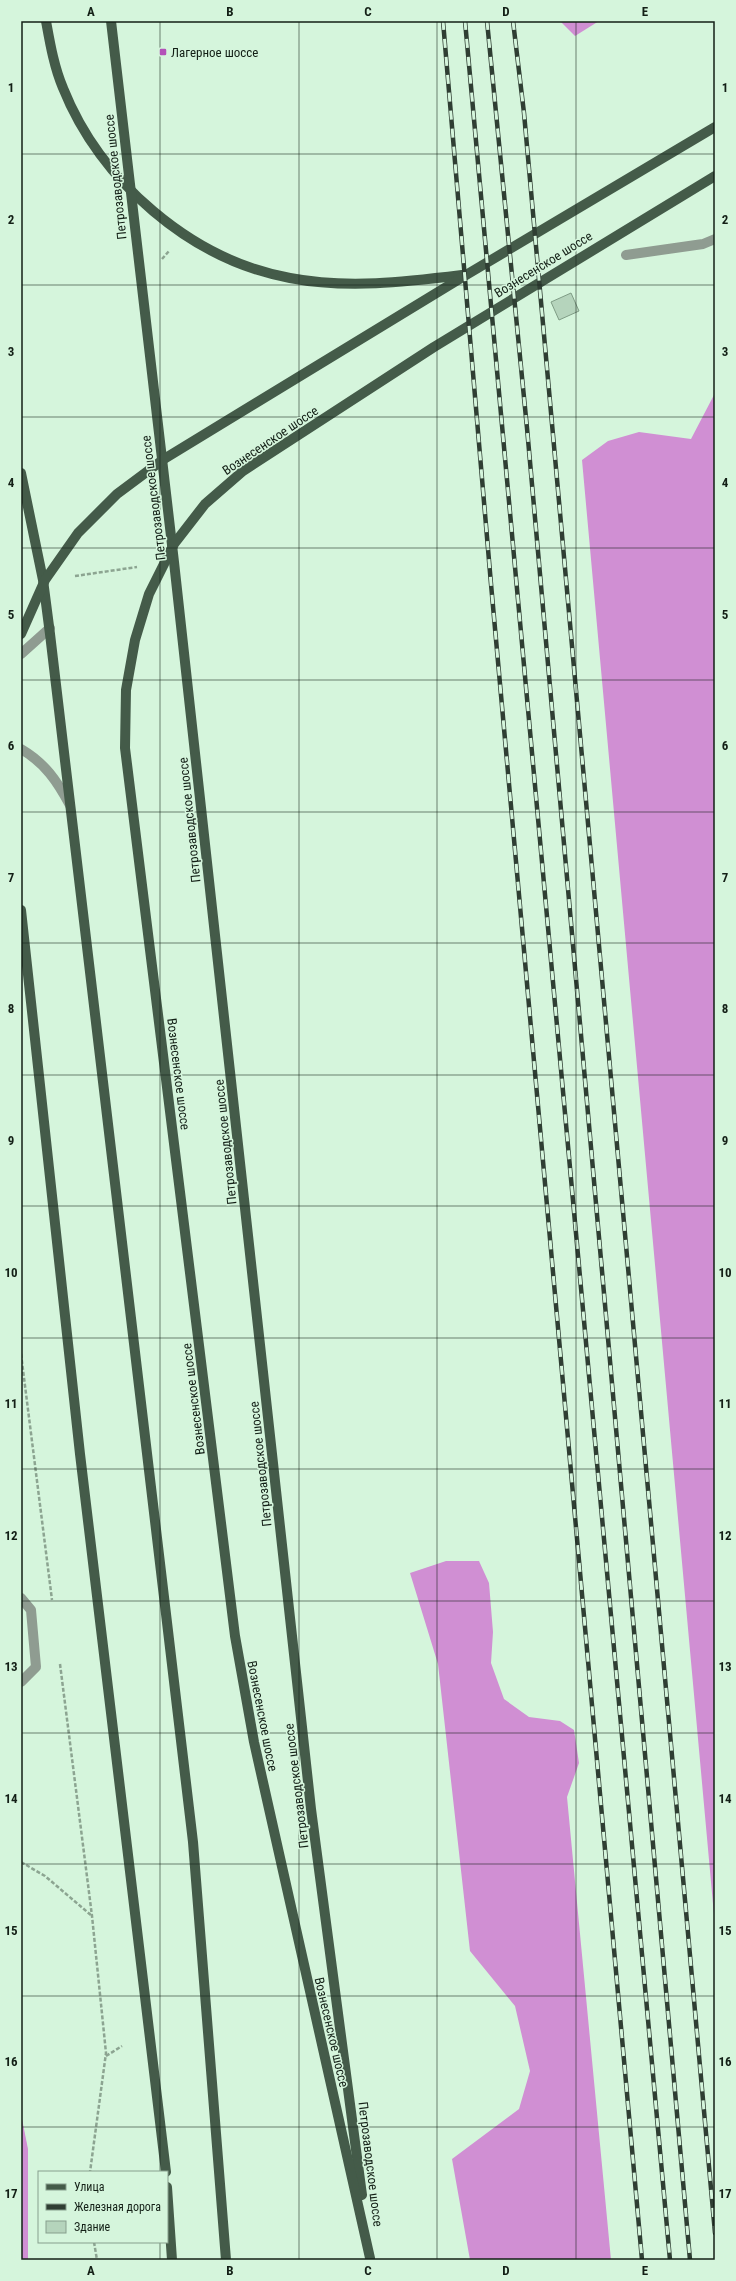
<svg xmlns="http://www.w3.org/2000/svg" width="736" height="2281" viewBox="0 0 736 2281" font-family="'Roboto Condensed',sans-serif">
<rect width="100%" height="100%" fill="#d5f5dc"/>
<g fill="#d08fd3">
<path d="M 560,21 L 599,21 L 575,36 Z"/>
<path d="M 715,393 L 715,1926 L 582,460 L 608,441 L 639,432 L 691,439 Z"/>
<path d="M 446,1561 L 479,1561 L 489,1583 L 493,1632 L 491,1663 L 504,1699 L 529,1717 L 560,1721 L 574,1730 L 579,1763 L 567,1797 L 611,2260 L 470,2260 L 452,2159 L 519,2109 L 530,2071 L 515,2006 L 470,1951 L 438,1664 L 410,1573 Z"/>
<path d="M 21,2114 L 28,2149 L 28,2260 L 21,2260 Z"/>
</g>
<path fill="#b5d4bc" stroke="#7f9c85" d="M 571,293 L 579,311 L 559,320 L 551,302 Z"/>
<g fill="none" stroke-linecap="round" stroke-linejoin="round">
<g stroke="#8ca491" stroke-width="2.5" stroke-dasharray="4 2" stroke-linecap="butt">
<path d="M 162,259 L 169,251"/>
<path d="M 75,576 L 137,567"/>
<path d="M 21,1354 L 52,1600"/>
<path d="M 60,1664 L 92,1916 L 106,2053 L 90,2172"/>
<path d="M 21,1862 L 45,1876 L 92,1916"/>
<path d="M 106,2056 L 122,2046"/>
<path d="M 94,2242 L 97,2260"/>
</g>
<g stroke="#8f9c91" stroke-width="10">
<path d="M 626,255 L 703,244 L 715,239"/>
<path d="M 21,654 L 50,628"/>
<path d="M 21,749 C 45,763 57,781 70,805"/>
<path d="M 21,1598 L 31,1610 L 36,1667 L 21,1682"/>
</g>
<g stroke="#445b49" stroke-width="10">
<path d="M 46,21 C 50,43 54,67 63,88 C 100,181 191,260 290,278 C 347,289 405,282 462,275"/>
<path d="M 111,21 L 174,562 L 311,1809 L 362,2195"/>
<path d="M 21,473 L 43,580 L 50,634 L 193,1842 L 226,2260"/>
<path d="M 21,634 L 45,580 L 78,533 L 117,494 L 164,459 L 466,275 L 715,127"/>
<path d="M 21,910 L 80,1454 L 166,2172"/>
<path d="M 167,2187 L 172,2260"/>
<path d="M 370,2258 L 254,1742 L 235,1636 L 125,748 L 126,690 L 135,640 L 149,594 L 174,544 L 205,504 L 243,471 L 434,347 L 715,176"/>
</g>
<defs>
<g id="rail">
<path d="M 443,21 L 491,584 L 642,2260"/>
<path d="M 465,21 L 670,2260"/>
<path d="M 487,21 L 527,428 L 690,2260"/>
<path d="M 513,21 L 524,113 L 715,2233"/>
</g>
</defs>
<use href="#rail" stroke="#2f3e33" stroke-width="4.5"/>
<use href="#rail" stroke="#d5f5dc" stroke-width="3" stroke-dasharray="9" stroke-linecap="butt"/>
</g>
<path fill="none" stroke="#131f16" stroke-width="1" stroke-opacity="0.55" d="M 160,21 L 160,2172M 299,21 L 299,2260M 437,21 L 437,2260M 576,21 L 576,2260M 21,154 L 715,154M 21,285 L 715,285M 21,417 L 715,417M 21,548 L 715,548M 21,680 L 715,680M 21,812 L 715,812M 21,943 L 715,943M 21,1075 L 715,1075M 21,1206 L 715,1206M 21,1338 L 715,1338M 21,1469 L 715,1469M 21,1601 L 715,1601M 21,1733 L 715,1733M 21,1864 L 715,1864M 21,1996 L 715,1996M 21,2127 L 715,2127M 160,2242 L 160,2260"/>
<rect fill="#b351b8" stroke="#d5f5dc" stroke-width="1.5" x="159" y="48" width="8" height="8" rx="2"/>
<g text-anchor="middle" stroke-width="3" stroke-linejoin="round" paint-order="stroke">
<g font-size="13" fill="#131f16" stroke="#d5f5dc" text-anchor="start">
<text x="171" y="57">Лагерное шоссе</text>
</g>
<g font-size="13" fill="#131f16" stroke="#d5f5dc">
<text transform="translate(115 177) rotate(-96)" y="5">Петрозаводское шоссе</text>
<text transform="translate(543 264) rotate(-32)" y="5">Вознесенское шоссе</text>
<text transform="translate(270 440) rotate(-34)" y="5">Вознесенское шоссе</text>
<text transform="translate(153 498) rotate(-97)" y="5">Петрозаводское шоссе</text>
<text transform="translate(189 820) rotate(-96)" y="5">Петрозаводское шоссе</text>
<text transform="translate(179 1074) rotate(83)" y="5">Вознесенское шоссе</text>
<text transform="translate(225 1142) rotate(-96)" y="5">Петрозаводское шоссе</text>
<text transform="translate(193 1399) rotate(-97)" y="5">Вознесенское шоссе</text>
<text transform="translate(260 1464) rotate(-96)" y="5">Петрозаводское шоссе</text>
<text transform="translate(263 1716) rotate(79)" y="5">Вознесенское шоссе</text>
<text transform="translate(296 1786) rotate(-97)" y="5">Петрозаводское шоссе</text>
<text transform="translate(332 2032) rotate(77)" y="5">Вознесенское шоссе</text>
<text transform="translate(371 2164) rotate(83)" y="5">Петрозаводское шоссе</text>
</g>
</g>
<rect width="736" height="2281" fill="none" stroke="#d5f5dc" stroke-width="44"/>
<rect x="38" y="2171" width="130" height="72" fill="#d5f5dc" stroke="#879f8d"/>
<rect x="46" y="2184" width="20" height="6" fill="#445b49" stroke="#879f8d"/>
<text x="74" y="2191" font-size="12" fill="#131f16">Улица</text>
<rect x="46" y="2204" width="20" height="6" fill="#2f3e33" stroke="#879f8d"/>
<text x="74" y="2211" font-size="12" fill="#131f16">Железная дорога</text>
<rect x="46" y="2221" width="20" height="12" fill="#b5d4bc" stroke="#879f8d"/>
<text x="74" y="2231" font-size="12" fill="#131f16">Здание</text>
<rect x="22" y="22" width="692" height="2237" fill="none" stroke="#131f16" stroke-width="1.5"/>
<g font-size="13" text-anchor="middle" font-weight="bold" fill="#131f16">
<text x="91" y="16">A</text>
<text x="230" y="16">B</text>
<text x="368" y="16">C</text>
<text x="506" y="16">D</text>
<text x="645" y="16">E</text>
<text x="11" y="92">1</text>
<text x="725" y="92">1</text>
<text x="11" y="224">2</text>
<text x="725" y="224">2</text>
<text x="11" y="356">3</text>
<text x="725" y="356">3</text>
<text x="11" y="487">4</text>
<text x="725" y="487">4</text>
<text x="11" y="619">5</text>
<text x="725" y="619">5</text>
<text x="11" y="750">6</text>
<text x="725" y="750">6</text>
<text x="11" y="882">7</text>
<text x="725" y="882">7</text>
<text x="11" y="1013">8</text>
<text x="725" y="1013">8</text>
<text x="11" y="1145">9</text>
<text x="725" y="1145">9</text>
<text x="11" y="1277">10</text>
<text x="725" y="1277">10</text>
<text x="11" y="1408">11</text>
<text x="725" y="1408">11</text>
<text x="11" y="1540">12</text>
<text x="725" y="1540">12</text>
<text x="11" y="1671">13</text>
<text x="725" y="1671">13</text>
<text x="11" y="1803">14</text>
<text x="725" y="1803">14</text>
<text x="11" y="1935">15</text>
<text x="725" y="1935">15</text>
<text x="11" y="2066">16</text>
<text x="725" y="2066">16</text>
<text x="11" y="2198">17</text>
<text x="725" y="2198">17</text>
<text x="91" y="2275">A</text>
<text x="230" y="2275">B</text>
<text x="368" y="2275">C</text>
<text x="506" y="2275">D</text>
<text x="645" y="2275">E</text>
</g>
</svg>
